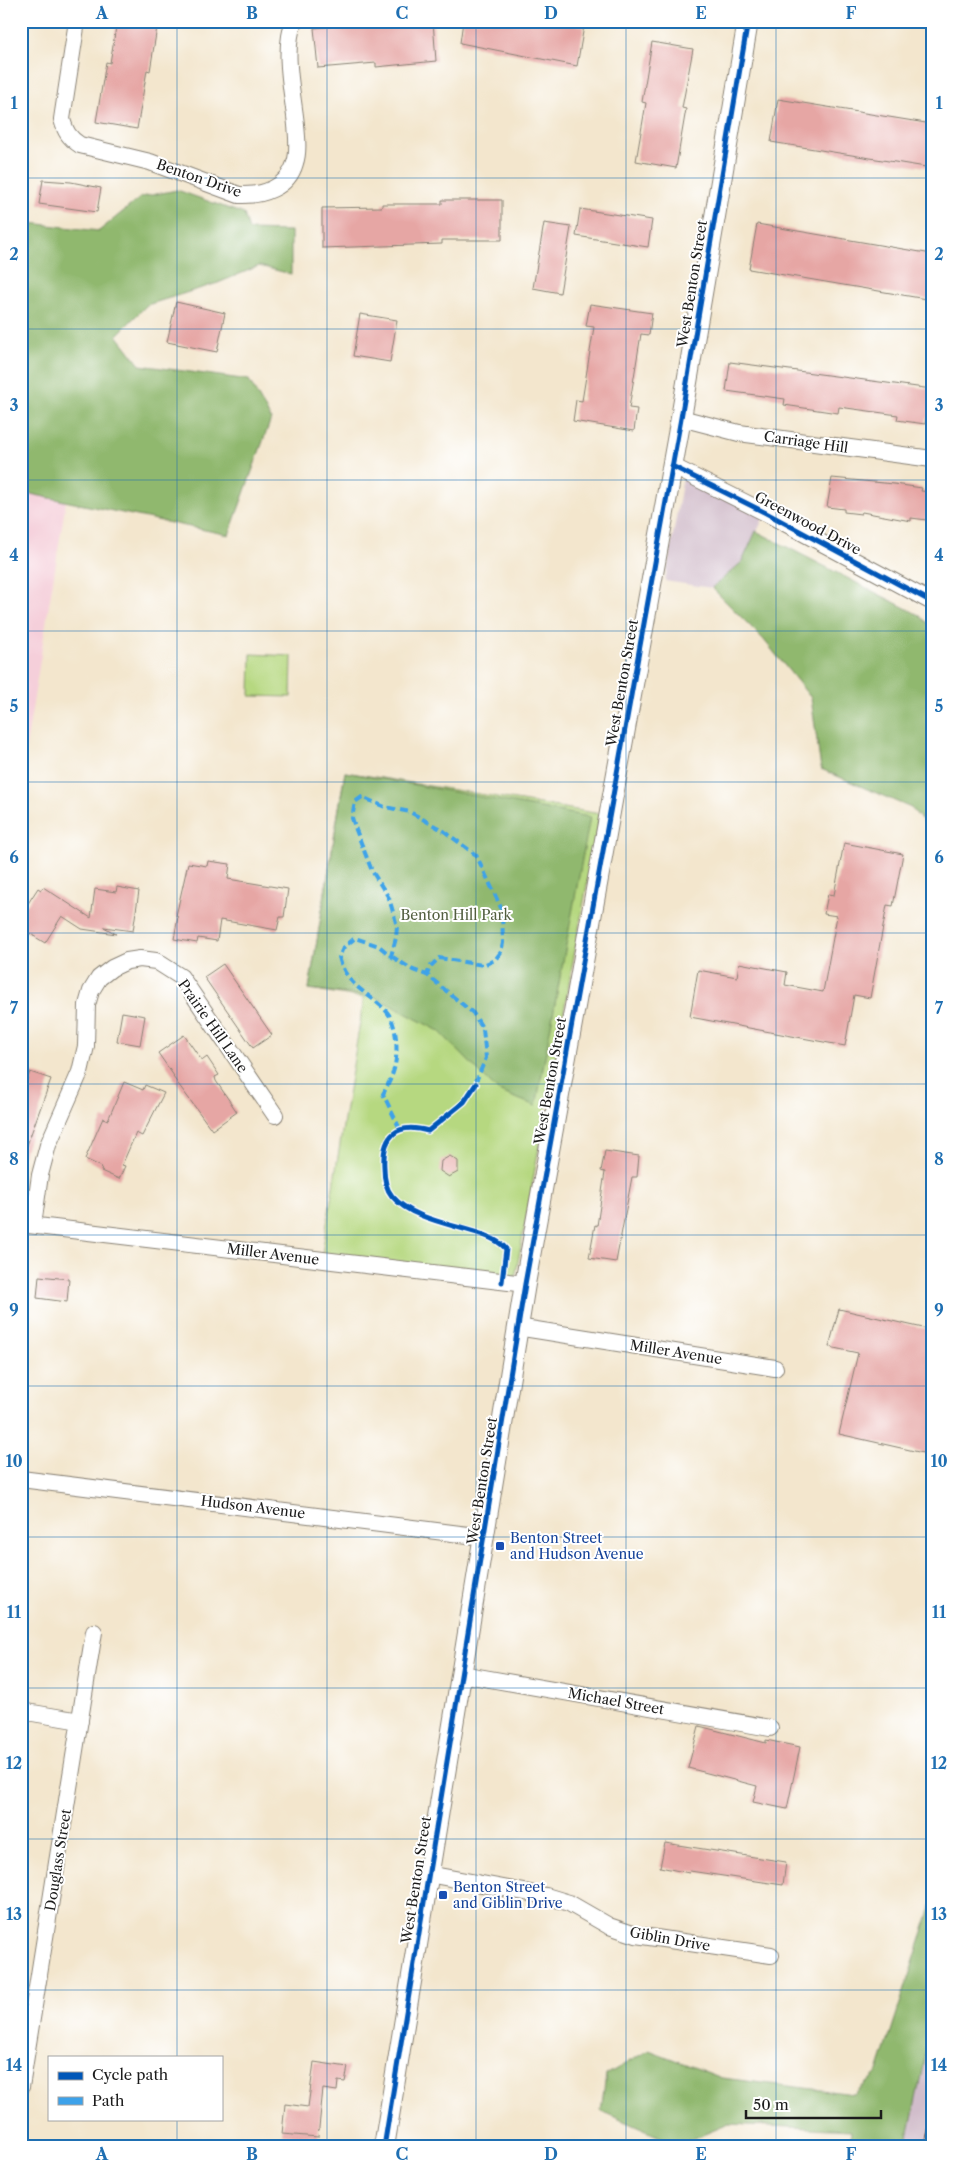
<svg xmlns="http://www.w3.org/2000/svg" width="953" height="2168" viewBox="0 0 953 2168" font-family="'Libre Caslon Text',serif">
<rect width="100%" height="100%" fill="#fff"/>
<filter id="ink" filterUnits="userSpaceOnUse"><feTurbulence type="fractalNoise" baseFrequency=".02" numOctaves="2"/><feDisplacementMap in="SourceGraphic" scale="10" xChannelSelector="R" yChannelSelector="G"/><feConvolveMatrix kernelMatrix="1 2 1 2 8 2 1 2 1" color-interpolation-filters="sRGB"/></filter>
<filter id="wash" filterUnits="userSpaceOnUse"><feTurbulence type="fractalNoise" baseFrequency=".0096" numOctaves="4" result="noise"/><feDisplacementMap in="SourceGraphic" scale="20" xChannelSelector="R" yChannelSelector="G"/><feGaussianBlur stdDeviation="1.12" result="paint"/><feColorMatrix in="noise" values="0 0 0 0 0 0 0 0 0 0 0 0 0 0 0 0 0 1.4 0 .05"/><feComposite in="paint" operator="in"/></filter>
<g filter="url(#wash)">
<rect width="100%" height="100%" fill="#f3e6cd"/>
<path fill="#f5cfda" d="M 21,484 L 67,495 L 21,777 Z"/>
<g fill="#d1bdcb">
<path d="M 684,472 L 766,513 L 742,562 L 712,588 L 665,581 Z"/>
<path d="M 932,2022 L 932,2147 L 906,2147 L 913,2114 Z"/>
</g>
<g fill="#b6d880" stroke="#697a4e">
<path d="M 251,654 L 292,656 L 291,697 L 250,696 Z"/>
<path d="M 345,772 L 600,814 L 514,1284 L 321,1260 L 364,998 L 309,989 Z"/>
</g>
<g fill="#90b86e" stroke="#566a45">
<path d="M 177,190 L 244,214 L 249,230 L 291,231 L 291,274 L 259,266 L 218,283 L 147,305 L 117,335 L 140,365 L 249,380 L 271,419 L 229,535 L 21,492 L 22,222 L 99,231 L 141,197 Z"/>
<path d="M 756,531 L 919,615 L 932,627 L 932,831 L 911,808 L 821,769 L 811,698 L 764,640 L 712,588 L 742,562 Z"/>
<path d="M 345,772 L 590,817 L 536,1106 L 498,1091 L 439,1031 L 375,997 L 309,989 Z"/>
<path d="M 932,1904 L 932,2022 L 906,2147 L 850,2147 L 851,2130 L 729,2124 L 678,2145 L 601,2111 L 606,2075 L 649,2050 L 722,2078 L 854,2094 L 878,2072 Z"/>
</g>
<g id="blocks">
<g fill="#e6a6a4">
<path d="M 117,21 L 158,21 L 150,71 L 147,70 L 137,129 L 96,122 L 106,62 L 110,63 Z"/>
<path d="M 433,21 L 436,61 L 376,67 L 376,63 L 318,68 L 314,28 L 374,23 L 374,26 Z"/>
<path d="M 463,21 L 554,21 L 584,26 L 577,66 L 460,43 Z"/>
<path d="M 652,42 L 693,49 L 682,108 L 686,109 L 676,168 L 636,161 L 646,103 L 642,102 Z"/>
<path d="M 778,99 L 932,124 L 932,168 L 771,142 Z"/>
<path d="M 43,180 L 71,182 L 101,188 L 97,212 L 39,204 Z"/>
<path d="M 442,200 L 502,200 L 502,240 L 442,240 L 442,244 L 322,248 L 322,208 L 382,207 L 382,204 L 442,204 Z"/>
<path d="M 580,209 L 652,220 L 648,247 L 576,236 Z"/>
<path d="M 544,223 L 571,227 L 560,293 L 533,288 Z"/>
<path d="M 757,224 L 932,254 L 932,300 L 749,269 Z"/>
<path d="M 176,302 L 225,313 L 217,352 L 167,342 Z"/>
<path d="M 590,304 L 652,313 L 649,335 L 641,334 L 629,408 L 637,409 L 634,431 L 573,421 L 576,400 L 582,401 L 594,327 L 586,326 Z"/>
<path d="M 360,314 L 397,320 L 390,362 L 353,356 Z"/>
<path d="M 730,362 L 932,389 L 932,419 L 926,418 L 925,424 L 897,420 L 898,415 L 839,407 L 838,413 L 784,405 L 785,399 L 726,391 Z"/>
<path d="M 832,478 L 894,484 L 922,488 L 921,491 L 932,492 L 927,520 L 911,518 L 911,521 L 862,512 L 861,514 L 844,512 L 844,509 L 827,507 Z"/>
<path d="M 844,843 L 903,854 L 893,906 L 887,905 L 870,998 L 854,995 L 845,1046 L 690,1017 L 698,970 L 737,977 L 739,963 L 787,972 L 785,985 L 823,992 L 837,916 L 824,914 L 828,894 L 834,895 Z"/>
<path d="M 208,861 L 230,864 L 228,879 L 288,889 L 284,917 L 280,917 L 277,930 L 220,920 L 217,941 L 198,938 L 197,943 L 174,939 L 178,917 L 176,916 L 188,863 L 207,866 Z"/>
<path d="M 43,887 L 91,918 L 95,889 L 116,892 L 117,887 L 139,891 L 133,931 L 104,927 L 116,934 L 82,929 L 62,916 L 45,943 L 21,928 L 21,901 L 27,905 L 38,888 L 41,890 Z"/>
<path d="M 223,964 L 272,1035 L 253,1048 L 204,977 Z"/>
<path d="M 122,1012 L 145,1016 L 140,1045 L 117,1041 Z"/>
<path d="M 184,1035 L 200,1058 L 203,1060 L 207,1057 L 219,1075 L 215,1077 L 216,1081 L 237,1112 L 212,1130 L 173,1077 L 174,1076 L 158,1053 Z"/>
<path d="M 30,1072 L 51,1079 L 23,1156 L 21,1156 L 21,1096 Z"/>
<path d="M 124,1082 L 143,1090 L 145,1085 L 164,1093 L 142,1136 L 136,1133 L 122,1165 L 125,1166 L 119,1179 L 101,1171 L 102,1167 L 85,1159 L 103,1118 L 108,1120 Z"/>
<path d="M 605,1151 L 639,1156 L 637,1177 L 632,1177 L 616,1262 L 589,1258 L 595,1225 L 597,1226 L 605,1172 L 601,1171 Z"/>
<path d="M 450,1156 L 458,1161 L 458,1172 L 449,1177 L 440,1171 L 441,1161 Z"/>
<path d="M 39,1276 L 69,1279 L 67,1302 L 37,1298 Z"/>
<path d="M 839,1309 L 932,1330 L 932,1455 L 839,1434 L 858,1353 L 829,1347 Z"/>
<path d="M 699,1726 L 766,1743 L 766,1740 L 800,1747 L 787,1809 L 753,1802 L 757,1786 L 688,1768 Z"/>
<path d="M 665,1843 L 786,1862 L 783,1885 L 690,1871 L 689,1873 L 660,1867 Z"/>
<path d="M 314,2062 L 348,2067 L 345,2082 L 338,2081 L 337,2091 L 323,2089 L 318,2137 L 282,2134 L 285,2104 L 308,2107 Z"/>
</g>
</g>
</g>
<g filter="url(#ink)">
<use href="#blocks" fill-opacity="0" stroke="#888174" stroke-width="1"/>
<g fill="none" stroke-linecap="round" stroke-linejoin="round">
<defs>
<g id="minor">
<path d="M 77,21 L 62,119 C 65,131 69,138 80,145 L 150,162 L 239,195 C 262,196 288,188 295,163 C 299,151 297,137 296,125 C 293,93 282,52 294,21"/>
<path d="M 681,418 L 739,433 L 932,459"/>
<path d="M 672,466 L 766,513 L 932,602"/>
<path d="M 21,1224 L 525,1284"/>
<path d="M 33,1225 L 40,1175 L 48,1145 L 80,1072 L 86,1046 L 87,1005 L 91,991 L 99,978 L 112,968 L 127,961 L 140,959 L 156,961 L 181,977 L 275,1115"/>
<path d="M 517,1327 L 775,1368"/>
<path d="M 21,1479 L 484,1537"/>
<path d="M 461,1674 L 770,1728"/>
<path d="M 21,1711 L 80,1721"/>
<path d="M 428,1874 L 546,1896 L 569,1903 L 609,1926 L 636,1935 L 771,1955"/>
<path d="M 21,2087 L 94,1632"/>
</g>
<path id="tertiary" d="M 384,2147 L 525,1284 L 681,418 L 748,21"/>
</defs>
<use href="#minor" stroke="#888174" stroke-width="18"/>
<use href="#tertiary" stroke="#888174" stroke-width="22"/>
<use href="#minor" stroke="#fff" stroke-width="16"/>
<use href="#tertiary" stroke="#fff" stroke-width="20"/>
<defs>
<path id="rail" d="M 927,2147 L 932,2122"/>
</defs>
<use href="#rail" stroke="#1c1c1c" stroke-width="5.5"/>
<use href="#rail" stroke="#fff" stroke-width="4" stroke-dasharray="11" stroke-linecap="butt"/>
<g stroke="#3da2ea" stroke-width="4" stroke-dasharray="8 4" stroke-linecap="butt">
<path d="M 391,956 L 413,970 L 427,975"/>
<path d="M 400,1129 L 383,1094 C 388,1085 393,1075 395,1065 C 398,1050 397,1024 387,1012 C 368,991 347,988 339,957 L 343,948 L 355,938 L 379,946 L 391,956 L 396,938 L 397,926 L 389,898 L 372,871 L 356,830 L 352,818 L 355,802 L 362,797 L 385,807 L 410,812 L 444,831 L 476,855 L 483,869 L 502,910 L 503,943 L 501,952 L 495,960 L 483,965 L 439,958 L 430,967 L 427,975 L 473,1013 L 483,1029 L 486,1058 L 473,1088"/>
</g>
<defs>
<g id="cycleway">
<path d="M 672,466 L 766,513 L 932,602"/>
<path d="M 476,1084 L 464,1102 L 428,1131 C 396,1122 382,1136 384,1167 C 384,1177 386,1189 392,1196 C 419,1228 489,1226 506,1249 L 502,1282"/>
<path d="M 384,2147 L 525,1284 L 681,418 L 748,21"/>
</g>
</defs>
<use href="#cycleway" stroke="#fff" stroke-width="8"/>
<use href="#cycleway" stroke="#0057b8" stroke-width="5"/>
</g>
</g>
<path fill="none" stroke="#1f6fb2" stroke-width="1" stroke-opacity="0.55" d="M 177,21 L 177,2057M 327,21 L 327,2147M 476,21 L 476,2147M 626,21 L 626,2147M 776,21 L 776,2147M 21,178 L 932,178M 21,329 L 932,329M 21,480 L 932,480M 21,631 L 932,631M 21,782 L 932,782M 21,933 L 932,933M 21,1084 L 932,1084M 21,1235 L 932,1235M 21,1386 L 932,1386M 21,1537 L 932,1537M 21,1688 L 932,1688M 21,1839 L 932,1839M 21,1990 L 932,1990M 177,2119 L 177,2147"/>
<g fill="#1a4fb4" stroke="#fff" stroke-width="2">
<rect x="495" y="1541" width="10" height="10" rx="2.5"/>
<rect x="438" y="1890" width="10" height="10" rx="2.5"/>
</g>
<g text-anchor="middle" stroke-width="4" stroke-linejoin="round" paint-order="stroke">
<g font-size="14" fill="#1c1c1c" stroke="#fff">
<text transform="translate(199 178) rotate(19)" y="5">Benton Drive</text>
<text transform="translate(692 284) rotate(-81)" y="5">West Benton Street</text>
<text transform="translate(806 442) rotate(8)" y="5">Carriage Hill</text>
<text transform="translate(808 523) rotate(28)" y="5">Greenwood Drive</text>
<text transform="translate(622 683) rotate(-80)" y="5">West Benton Street</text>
<text transform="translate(213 1026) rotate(55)" y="5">Prairie Hill Lane</text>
<text transform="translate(550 1081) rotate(-80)" y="5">West Benton Street</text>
<text transform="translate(273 1254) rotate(7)" y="5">Miller Avenue</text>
<text transform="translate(676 1352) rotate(9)" y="5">Miller Avenue</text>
<text transform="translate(482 1481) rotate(-81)" y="5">West Benton Street</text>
<text transform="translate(253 1507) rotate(7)" y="5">Hudson Avenue</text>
<text transform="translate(616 1701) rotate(10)" y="5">Michael Street</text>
<text transform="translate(58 1860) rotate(-81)" y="5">Douglass Street</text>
<text transform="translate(416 1880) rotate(-81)" y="5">West Benton Street</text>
<text transform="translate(670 1939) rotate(10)" y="5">Giblin Drive</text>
</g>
<g font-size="14" fill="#525e3f" stroke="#fff">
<text x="456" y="920">Benton Hill Park</text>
</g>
<g font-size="14" fill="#164399" stroke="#fff" text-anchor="start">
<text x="510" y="1543">Benton Street<tspan x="510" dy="16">and Hudson Avenue</tspan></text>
<text x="453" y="1892">Benton Street<tspan x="453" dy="16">and Giblin Drive</tspan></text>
</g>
</g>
<rect width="953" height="2168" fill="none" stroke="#fff" stroke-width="55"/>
<rect x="48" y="2056" width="175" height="65" fill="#ffffff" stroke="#a4a4a4"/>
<rect x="58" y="2072" width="25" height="8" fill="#0057b8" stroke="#a4a4a4"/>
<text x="92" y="2080" font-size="15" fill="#1c1c1c">Cycle path</text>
<rect x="58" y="2097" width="25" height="8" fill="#3da2ea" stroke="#a4a4a4"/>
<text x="92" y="2106" font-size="15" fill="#1c1c1c">Path</text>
<path d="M746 2110v8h135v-8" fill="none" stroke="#1c1c1c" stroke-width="2.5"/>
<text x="753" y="2110" font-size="15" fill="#1c1c1c" stroke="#ffffff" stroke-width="4" paint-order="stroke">50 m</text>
<rect x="28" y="28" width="898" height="2112" fill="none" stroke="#1f6fb2" stroke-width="2"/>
<g font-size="16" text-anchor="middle" font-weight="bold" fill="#1f6fb2">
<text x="102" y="19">A</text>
<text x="252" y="19">B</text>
<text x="402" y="19">C</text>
<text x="551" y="19">D</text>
<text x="701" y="19">E</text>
<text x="851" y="19">F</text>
<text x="14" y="109">1</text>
<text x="939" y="109">1</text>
<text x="14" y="260">2</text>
<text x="939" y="260">2</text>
<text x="14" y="411">3</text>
<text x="939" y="411">3</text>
<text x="14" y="561">4</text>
<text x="939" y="561">4</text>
<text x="14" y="712">5</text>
<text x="939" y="712">5</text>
<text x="14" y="863">6</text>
<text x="939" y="863">6</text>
<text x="14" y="1014">7</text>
<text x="939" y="1014">7</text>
<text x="14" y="1165">8</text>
<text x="939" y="1165">8</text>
<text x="14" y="1316">9</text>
<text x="939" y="1316">9</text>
<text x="14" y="1467">10</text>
<text x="939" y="1467">10</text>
<text x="14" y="1618">11</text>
<text x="939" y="1618">11</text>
<text x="14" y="1769">12</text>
<text x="939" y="1769">12</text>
<text x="14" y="1920">13</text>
<text x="939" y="1920">13</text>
<text x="14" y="2071">14</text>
<text x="939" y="2071">14</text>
<text x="102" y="2160">A</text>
<text x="252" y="2160">B</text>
<text x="402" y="2160">C</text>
<text x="551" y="2160">D</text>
<text x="701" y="2160">E</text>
<text x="851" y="2160">F</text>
</g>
</svg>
